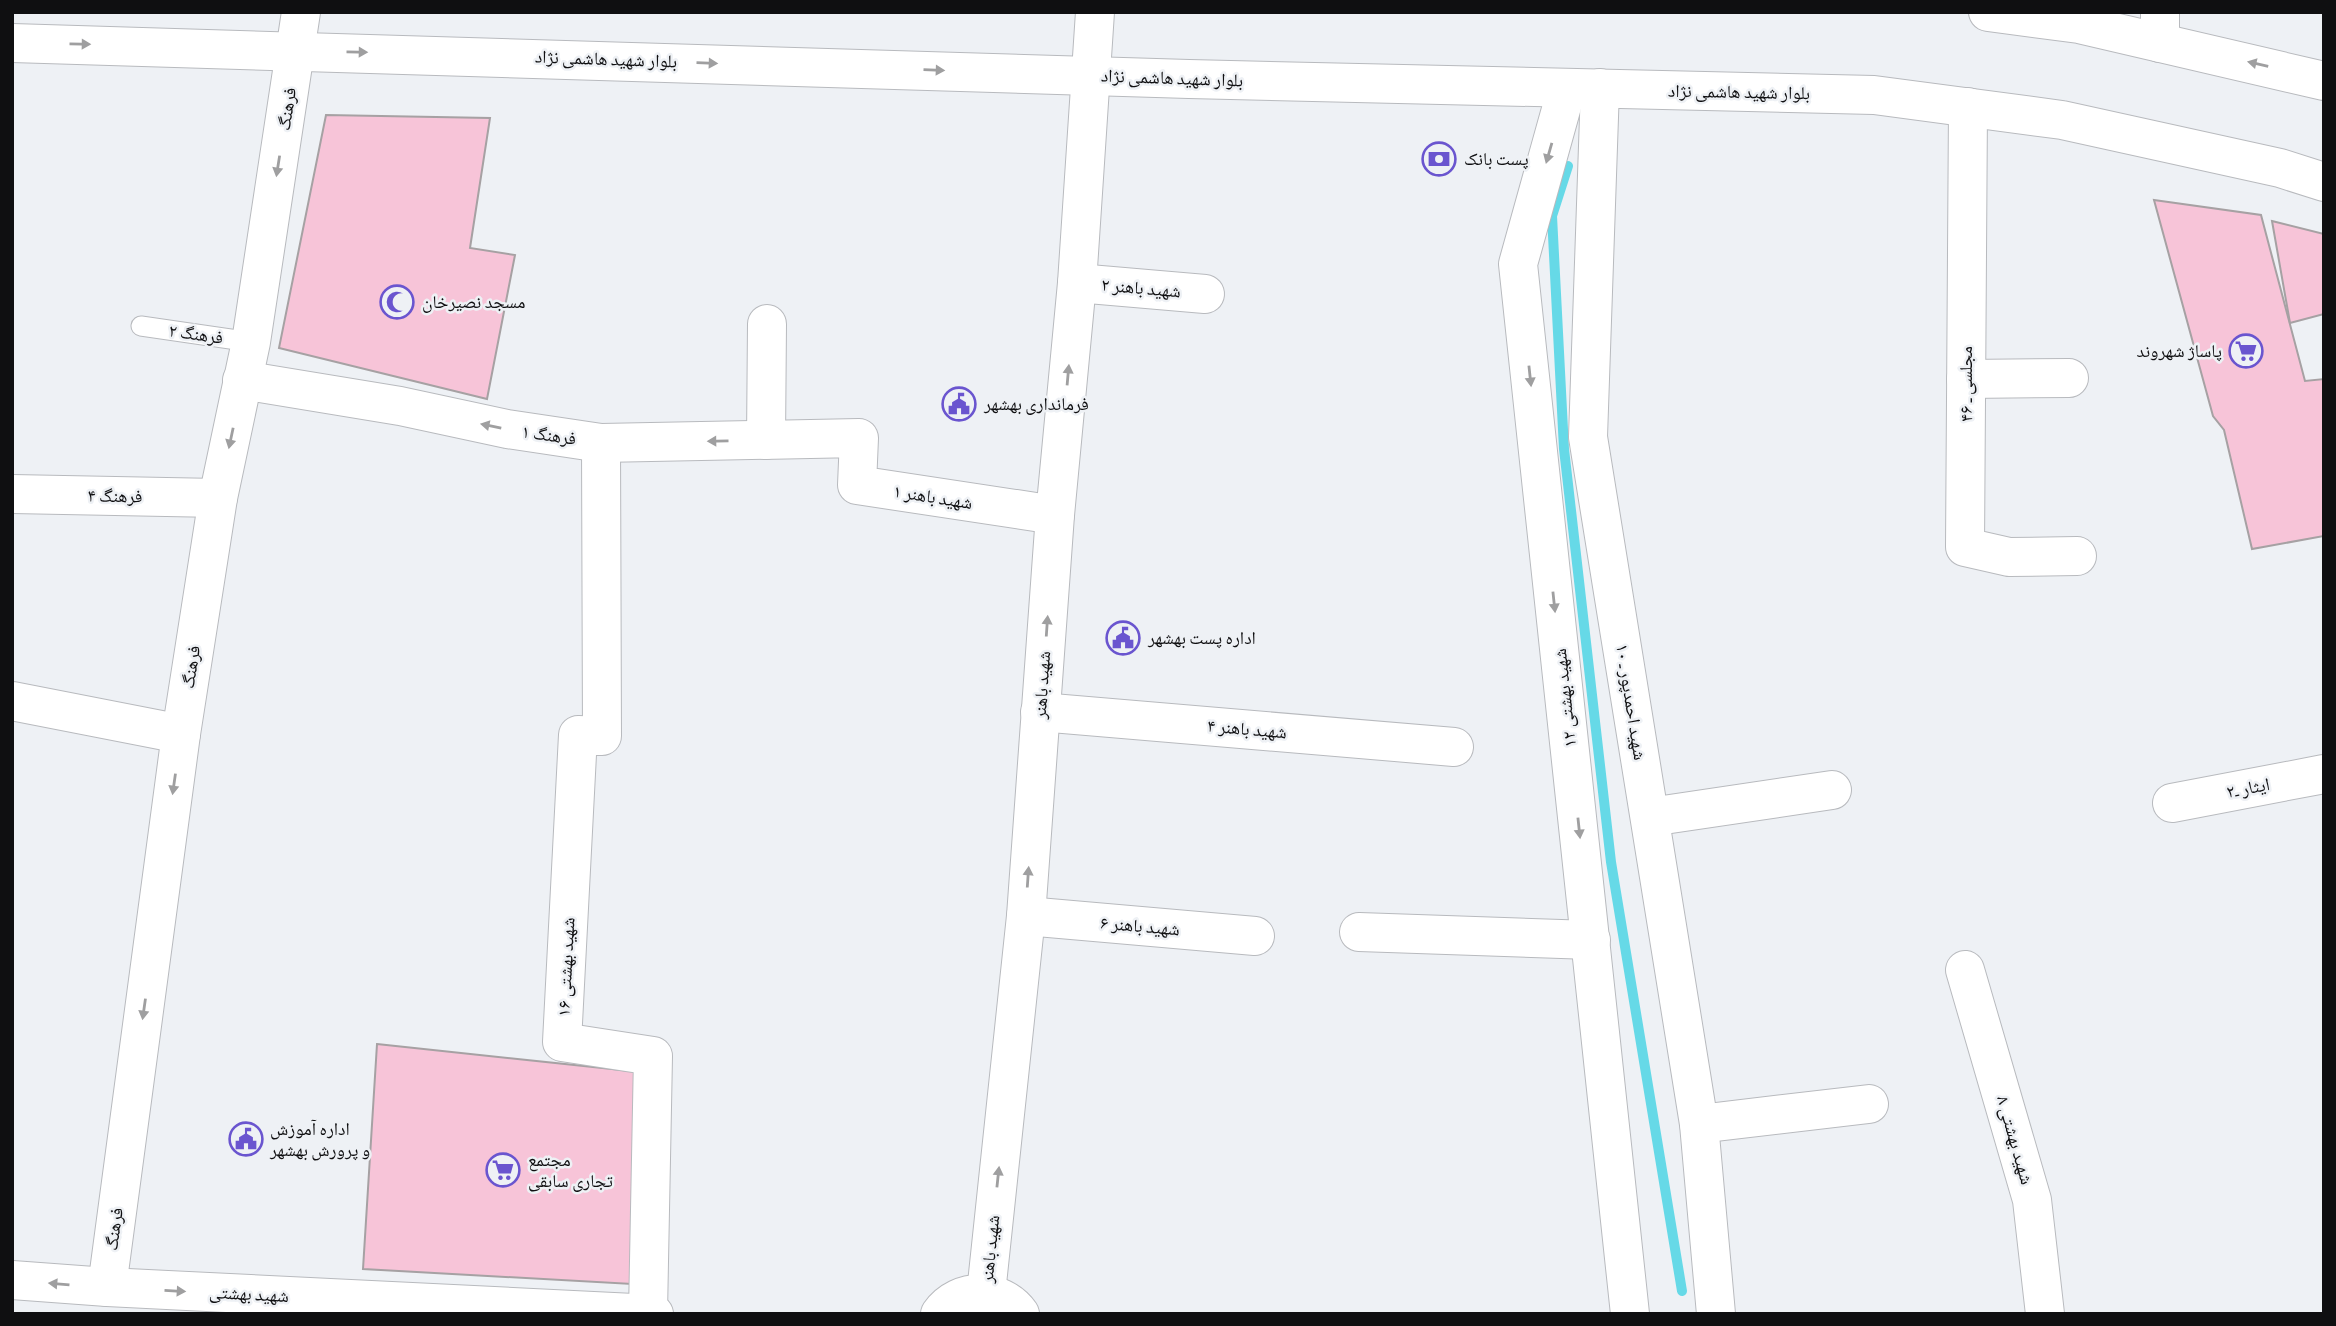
<svg xmlns="http://www.w3.org/2000/svg" width="2336" height="1326" viewBox="0 0 2336 1326" font-family="Commissioner,'Noto Naskh Arabic',sans-serif">
<rect width="100%" height="100%" fill="#eef1f5"/>
<g fill="none" stroke-linecap="round" stroke-linejoin="round">
<path stroke="#66d9e7" stroke-width="10" d="M 1568,166 L 1552,216 L 1564,449 L 1611,862 L 1682,1291"/>
</g>
<g fill="#f7c4d8" stroke="#a6a1a3" stroke-width="2">
<path d="M 326,115 L 490,118 L 470,248 L 515,255 L 487,399 L 279,348 Z"/>
<path d="M 2154,200 L 2261,215 L 2305,381 L 2324,379 L 2324,536 L 2252,549 L 2224,430 L 2213,416 Z"/>
<path d="M 2272,221 L 2324,234 L 2324,314 L 2290,323 Z"/>
<path d="M 377,1044 L 640,1072 L 632,1284 L 363,1269 Z"/>
</g>
<g fill="none" stroke-linecap="round" stroke-linejoin="round">
<defs>
<path id="lane" d="M 141,326 L 251,342"/>
<g id="street">
<path d="M 2160,43 L 2160,12"/>
<path d="M 1567,88 L 1518,264 L 1630,1314"/>
<path d="M 1600,88 L 1588,437 L 1699,1124 L 1716,1314"/>
<path d="M 1968,107 L 1965,547 L 2009,557 L 2077,556"/>
<path d="M 1077,283 L 1205,294"/>
<path d="M 1966,379 L 2069,378"/>
<path d="M 242,380 L 400,406 L 507,429 L 601,443 L 859,438 L 857,485 L 1055,515"/>
<path d="M 766,440 L 767,324"/>
<path d="M 601,443 L 602,736 L 578,735 L 562,1042 L 653,1056 L 648,1313"/>
<path d="M 12,494 L 218,498"/>
<path d="M 12,701 L 181,734"/>
<path d="M 1040,712 L 1454,747"/>
<path d="M 2172,803 L 2324,774"/>
<path d="M 1650,817 L 1832,790"/>
<path d="M 1026,916 L 1255,936"/>
<path d="M 1359,932 L 1591,940"/>
<path d="M 1965,970 L 2032,1200 L 2045,1314"/>
<path d="M 1699,1124 L 1869,1104"/>
</g>
<g id="secondary">
<path d="M 12,1280 L 107,1287 L 654,1314"/>
<path d="M 107,1287 L 181,734 L 218,498 L 251,342 L 301,12"/>
<path d="M 986,1293 L 1026,916 L 1055,515 L 1077,283 L 1095,12"/>
<path d="M 940,1314 C 959,1287 1001,1287 1020,1314"/>
</g>
<g id="primary">
<path d="M 1988,12 L 2079,24 L 2324,81"/>
<path d="M 12,43 L 1189,79 L 1874,95 L 2062,120 L 2280,168 L 2324,182"/>
</g>
</defs>
<use href="#lane" stroke="#b8babe" stroke-width="21"/>
<use href="#street" stroke="#b8babe" stroke-width="40"/>
<use href="#secondary" stroke="#b8babe" stroke-width="40"/>
<use href="#primary" stroke="#b8babe" stroke-width="40"/>
<use href="#lane" stroke="#fff" stroke-width="19"/>
<use href="#street" stroke="#fff" stroke-width="38"/>
<use href="#secondary" stroke="#fff" stroke-width="38"/>
<use href="#primary" stroke="#fff" stroke-width="38"/>
</g>
<defs><path id="oneway-solid" d="M-6-.8H1V-3.2L6.5 0L1 3.2V.8H-6Z" transform="scale(1.75)"/></defs>
<g fill="#9f9fa0">
<use href="#oneway-solid" transform="translate(80 44) rotate(1)"/>
<use href="#oneway-solid" transform="translate(357 52) rotate(1)"/>
<use href="#oneway-solid" transform="translate(707 63) rotate(2)"/>
<use href="#oneway-solid" transform="translate(2258 64) rotate(-167)"/>
<use href="#oneway-solid" transform="translate(934 70) rotate(2)"/>
<use href="#oneway-solid" transform="translate(1549 153) rotate(106)"/>
<use href="#oneway-solid" transform="translate(278 166) rotate(99)"/>
<use href="#oneway-solid" transform="translate(1068 375) rotate(-85)"/>
<use href="#oneway-solid" transform="translate(1530 376) rotate(84)"/>
<use href="#oneway-solid" transform="translate(491 426) rotate(-168)"/>
<use href="#oneway-solid" transform="translate(231 438) rotate(102)"/>
<use href="#oneway-solid" transform="translate(718 441) rotate(179)"/>
<use href="#oneway-solid" transform="translate(1554 602) rotate(84)"/>
<use href="#oneway-solid" transform="translate(1047 626) rotate(-86)"/>
<use href="#oneway-solid" transform="translate(174 784) rotate(98)"/>
<use href="#oneway-solid" transform="translate(1579 828) rotate(84)"/>
<use href="#oneway-solid" transform="translate(1028 877) rotate(-86)"/>
<use href="#oneway-solid" transform="translate(144 1009) rotate(98)"/>
<use href="#oneway-solid" transform="translate(998 1177) rotate(-84)"/>
<use href="#oneway-solid" transform="translate(59 1284) rotate(-175)"/>
<use href="#oneway-solid" transform="translate(175 1291) rotate(3)"/>
</g>
<defs>
<symbol id="bank-ring" viewBox="-11 -11 22 22"><circle r="9.5" fill="#eef1f5" stroke="#6a55cf" stroke-width="1.5"/><path d="M-6-4H6V4H-6ZM0-2.3a2.3 2.3 0 1 0 0 4.6a2.3 2.3 0 1 0 0-4.6Z" fill="#6a55cf"/></symbol>
<symbol id="mosque-ring" viewBox="-11 -11 22 22"><circle r="9.5" fill="#eef1f5" stroke="#6a55cf" stroke-width="1.5"/><path d="M3.5-4.9A6 6 0 1 0 3.5 4.9A5 5 0 1 1 3.5-4.9Z" fill="#6a55cf"/></symbol>
<symbol id="supermarket-ring" viewBox="-11 -11 22 22"><circle r="9.5" fill="#eef1f5" stroke="#6a55cf" stroke-width="1.5"/><path d="M-6-5.5h2.5l.6 2H6L4.5 2H-2.5L-4.4-4H-6ZM-1.5 3.2a1.3 1.3 0 1 0 .1 0ZM3 3.2a1.3 1.3 0 1 0 .1 0Z" fill="#6a55cf"/></symbol>
<symbol id="civic-ring" viewBox="-11 -11 22 22"><circle r="9.5" fill="#eef1f5" stroke="#6a55cf" stroke-width="1.5"/><path d="M-.6-6.5H3V-4.5H.6V-3L4-1V1h2V6H-6V1h2V-1L-.6-3ZM-1.2 2.5V6h2.4V2.5Z" fill="#6a55cf"/></symbol>
</defs>
<g fill-rule="evenodd">
<use href="#bank-ring" x="1420" y="140" width="38" height="38"/>
<use href="#mosque-ring" x="378" y="283" width="38" height="38"/>
<use href="#supermarket-ring" x="2227" y="332" width="38" height="38"/>
<use href="#civic-ring" x="940" y="385" width="38" height="38"/>
<use href="#civic-ring" x="1104" y="619" width="38" height="38"/>
<use href="#civic-ring" x="227" y="1120" width="38" height="38"/>
<use href="#supermarket-ring" x="484" y="1151" width="38" height="38"/>
</g>
<g text-anchor="middle" stroke-width="5" stroke-linejoin="round" paint-order="stroke">
<g font-size="18" fill="#0f0f11" stroke="#eef1f5">
<text transform="translate(606 59) rotate(2)" y="6">بلوار شهید هاشمی نژاد</text>
<text transform="translate(1172 78) rotate(2)" y="6">بلوار شهید هاشمی نژاد</text>
<text transform="translate(1739 92) rotate(1)" y="6">بلوار شهید هاشمی نژاد</text>
<text transform="translate(287 109) rotate(-81)" y="6">فرهنگ</text>
<text transform="translate(1141 288) rotate(5)" y="6">شهید باهنر ۲</text>
<text transform="translate(196 334) rotate(8)" y="6">فرهنگ ۲</text>
<text transform="translate(1966 384) rotate(-90)" y="6">مجلسی ـ ۴۶</text>
<text transform="translate(549 435) rotate(8)" y="6">فرهنگ ۱</text>
<text transform="translate(115 496) rotate(1)" y="6">فرهنگ ۴</text>
<text transform="translate(933 497) rotate(9)" y="6">شهید باهنر ۱</text>
<text transform="translate(191 667) rotate(-81)" y="6">فرهنگ</text>
<text transform="translate(1042 685) rotate(-86)" y="6">شهید باهنر</text>
<text transform="translate(1565 698) rotate(-96)" y="6">شهید بهشتی ۱۲</text>
<text transform="translate(1631 702) rotate(81)" y="6">شهید احمدپور ـ ۱۰</text>
<text transform="translate(1247 729) rotate(5)" y="6">شهید باهنر ۴</text>
<text transform="translate(2248 788) rotate(-11)" y="6">ایثار ـ۲</text>
<text transform="translate(1140 926) rotate(5)" y="6">شهید باهنر ۶</text>
<text transform="translate(566 967) rotate(-87)" y="6">شهید بهشتی ۱۶</text>
<text transform="translate(2015 1140) rotate(74)" y="6">شهید بهشتی ۸</text>
<text transform="translate(114 1229) rotate(-82)" y="6">فرهنگ</text>
<text transform="translate(990 1249) rotate(-84)" y="6">شهید باهنر</text>
<text transform="translate(249 1294) rotate(3)" y="6">شهید بهشتی</text>
</g>
<g font-size="18" fill="#0f0f11" stroke="#eef1f5" text-anchor="start">
<text x="1464" y="165">پست بانک</text>
<text x="422" y="308">مسجد نصیرخان</text>
<text x="2222" y="357" text-anchor="end">پاساژ شهروند</text>
<text x="984" y="410">فرمانداری بهشهر</text>
<text x="1148" y="644">اداره پست بهشهر</text>
<text x="270" y="1135">اداره آموزش<tspan x="270" dy="21">و پرورش بهشهر</tspan></text>
<text x="528" y="1166">مجتمع<tspan x="528" dy="21">تجاری سابقی</tspan></text>
</g>
</g>
<rect width="2336" height="1326" fill="none" stroke="#0f0f11" stroke-width="28"/>
</svg>
